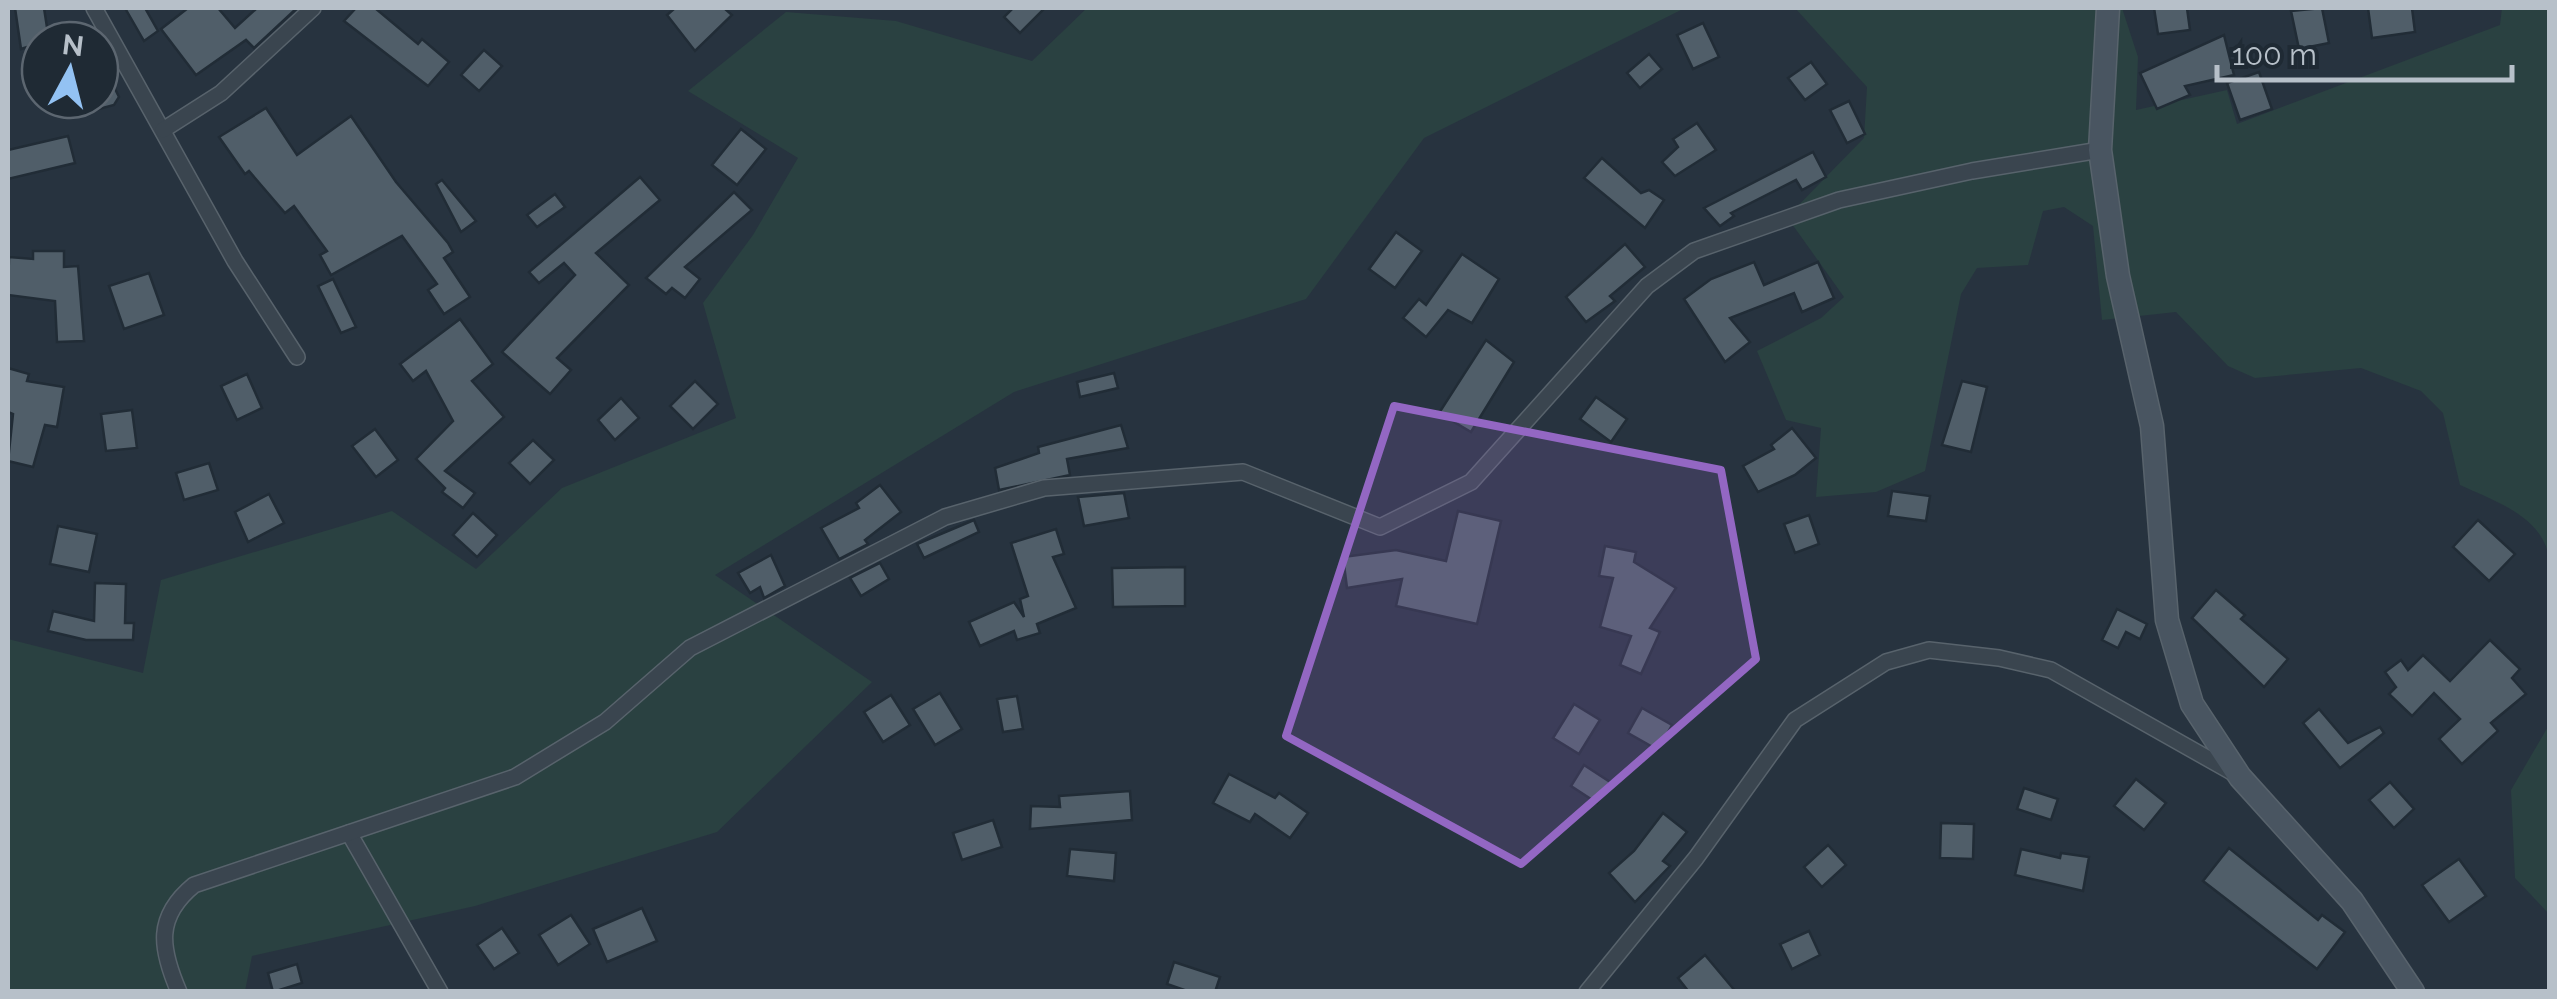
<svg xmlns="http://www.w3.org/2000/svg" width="2557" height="999" viewBox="0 0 2557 999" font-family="Raleway,sans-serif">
<rect width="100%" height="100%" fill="#27333f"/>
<g fill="#2a4141">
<path d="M 1087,8 L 1685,8 L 1424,138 L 1306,299 L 1014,392 L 715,575 L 872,682 L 717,832 L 475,906 L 252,956 L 245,991 L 8,991 L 8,639 L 143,673 L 161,580 L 392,511 L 476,569 L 562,488 L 736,418 L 703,303 L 753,235 L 798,158 L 688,91 L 786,12 L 896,21 L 1032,61 Z"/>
<path d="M 1795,8 L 2122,8 L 2138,57 L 2136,110 L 2227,90 L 2237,124 L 2500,25 L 2502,8 L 2549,8 L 2549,558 C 2543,517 2495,501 2460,485 L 2443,413 L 2421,391 L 2361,368 L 2255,378 L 2228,366 L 2176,312 L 2102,320 L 2093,226 L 2064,207 L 2043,211 L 2028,265 L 1977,268 L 1961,294 L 1925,471 L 1876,492 L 1816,497 L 1821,428 L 1786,420 L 1757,351 L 1821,318 L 1844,297 L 1787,217 L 1864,138 L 1867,87 Z"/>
<path d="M 2549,725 L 2549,914 L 2515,878 L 2511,790 Z"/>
</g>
<g fill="#505e69" stroke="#212c36" stroke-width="2.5">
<path d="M 15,8 L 44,8 L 49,40 L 21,49 Z"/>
<path d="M 125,8 L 145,8 L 158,31 L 144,41 Z"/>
<path d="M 188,8 L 218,8 L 235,28 L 257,8 L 297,8 L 254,48 L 246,40 L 196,75 L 161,29 Z"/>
<path d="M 356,8 L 375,8 L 418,44 L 422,39 L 449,62 L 428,86 L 344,21 Z"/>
<path d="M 675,8 L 724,8 L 732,15 L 695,51 L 667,15 Z"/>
<path d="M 1013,8 L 1045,8 L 1020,33 L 1004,17 Z"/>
<path d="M 2154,8 L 2187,8 L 2190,30 L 2158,34 Z"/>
<path d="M 2322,8 L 2329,43 L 2299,49 L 2291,11 Z"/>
<path d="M 2368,8 L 2412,8 L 2415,32 L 2372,38 Z"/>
<path d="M 1703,23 L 1719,57 L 1693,69 L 1677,35 Z"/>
<path d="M 2224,35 L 2234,75 L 2185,86 L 2190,95 L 2157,109 L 2140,73 Z"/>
<path d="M 484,50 L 502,66 L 479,91 L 461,75 Z"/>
<path d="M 1649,54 L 1662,69 L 1640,88 L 1627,73 Z"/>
<path d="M 100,58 L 119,97 L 114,105 L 65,118 L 60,100 L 100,100 Z"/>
<path d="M 1811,62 L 1827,84 L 1805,100 L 1788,78 Z"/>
<path d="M 2259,72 L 2272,109 L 2240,120 L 2227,83 Z"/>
<path d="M 1849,101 L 1865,134 L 1847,143 L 1830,110 Z"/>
<path d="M 266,108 L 297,155 L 351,116 L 396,182 L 448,243 L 453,252 L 444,258 L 470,297 L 444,314 L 428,290 L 437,284 L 402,236 L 331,275 L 320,255 L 327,251 L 294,206 L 285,213 L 249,171 L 245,174 L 219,137 Z"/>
<path d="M 1697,123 L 1716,150 L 1675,176 L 1662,162 L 1678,147 L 1673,139 Z"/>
<path d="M 741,129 L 766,149 L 737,185 L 712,165 Z"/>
<path d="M 68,136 L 75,163 L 8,179 L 8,150 Z"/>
<path d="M 1813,152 L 1826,177 L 1802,190 L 1796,180 L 1731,213 L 1734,216 L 1720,226 L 1704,208 Z"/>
<path d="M 1602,158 L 1641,193 L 1649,190 L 1664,200 L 1645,228 L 1584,178 Z"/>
<path d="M 640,177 L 660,200 L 596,253 L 629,285 L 557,358 L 571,370 L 550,394 L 502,352 L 575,275 L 564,263 L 539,283 L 529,272 Z"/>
<path d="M 442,180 L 476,221 L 461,232 L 436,184 Z"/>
<path d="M 734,192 L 752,210 L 685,267 L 700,279 L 685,298 L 672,288 L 666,294 L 646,278 Z"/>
<path d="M 555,194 L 565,207 L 537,227 L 527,215 Z"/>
<path d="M 1396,232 L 1422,251 L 1395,288 L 1369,269 Z"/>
<path d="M 1625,244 L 1645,267 L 1610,296 L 1615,301 L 1586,322 L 1566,297 Z"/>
<path d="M 33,251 L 64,251 L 64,267 L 78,266 L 84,341 L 57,342 L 55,301 L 8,295 L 9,257 L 33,259 Z"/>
<path d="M 1462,254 L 1499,279 L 1472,323 L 1448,310 L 1426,337 L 1403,318 L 1419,299 L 1426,305 Z"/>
<path d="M 1754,262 L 1764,285 L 1818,262 L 1834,298 L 1802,312 L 1794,293 L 1730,318 L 1750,342 L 1725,362 L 1684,299 L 1711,279 Z"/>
<path d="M 149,273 L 164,315 L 124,329 L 109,286 Z"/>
<path d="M 333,279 L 356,327 L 341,333 L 318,286 Z"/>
<path d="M 460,319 L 493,364 L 472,381 L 504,417 L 445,471 L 475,493 L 463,508 L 442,492 L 445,488 L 416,459 L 453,421 L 426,371 L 413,381 L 400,364 Z"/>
<path d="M 1486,340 L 1514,362 L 1471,432 L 1439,413 Z"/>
<path d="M 8,368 L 29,374 L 27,381 L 64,387 L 57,427 L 45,425 L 33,467 L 8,461 L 13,414 L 8,412 Z"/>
<path d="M 1114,373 L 1118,388 L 1080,397 L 1077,382 Z"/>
<path d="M 247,374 L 262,408 L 237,420 L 221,386 Z"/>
<path d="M 695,381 L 718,404 L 693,429 L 670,406 Z"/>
<path d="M 1962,381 L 1987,387 L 1971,452 L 1942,445 Z"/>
<path d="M 1596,397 L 1627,419 L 1611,442 L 1580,419 Z"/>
<path d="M 621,398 L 639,418 L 615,440 L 598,420 Z"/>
<path d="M 132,410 L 137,448 L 106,451 L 101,414 Z"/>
<path d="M 1121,425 L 1128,448 L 1067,459 L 1070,475 L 999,490 L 995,468 L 1039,453 L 1038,447 Z"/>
<path d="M 1792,428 L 1816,458 L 1795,475 L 1758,492 L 1743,466 L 1774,449 L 1771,445 Z"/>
<path d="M 375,429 L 398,460 L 376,477 L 352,446 Z"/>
<path d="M 533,440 L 554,460 L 530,484 L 509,463 Z"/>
<path d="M 209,463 L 218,490 L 184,500 L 176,473 Z"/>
<path d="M 880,485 L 901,512 L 865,540 L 868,544 L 839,559 L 821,528 L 859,508 L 856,503 Z"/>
<path d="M 1892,491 L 1930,496 L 1926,521 L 1888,516 Z"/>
<path d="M 1124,493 L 1129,518 L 1084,526 L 1078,497 Z"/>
<path d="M 269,494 L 284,523 L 248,542 L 235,512 Z"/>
<path d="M 1458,511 L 1501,521 L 1477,624 L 1396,606 L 1402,579 L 1347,588 L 1343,557 L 1396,550 L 1446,561 Z"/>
<path d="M 473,513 L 497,535 L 477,557 L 453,535 Z"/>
<path d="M 1809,515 L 1819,544 L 1795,553 L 1784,524 Z"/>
<path d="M 974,520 L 979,532 L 924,558 L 917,544 Z"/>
<path d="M 2478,520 L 2515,554 L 2489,581 L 2453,547 Z"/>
<path d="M 58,526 L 97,534 L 89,572 L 50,564 Z"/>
<path d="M 1056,529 L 1064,554 L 1053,557 L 1076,608 L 1037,624 L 1040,633 L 1017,640 L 1014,631 L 980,646 L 969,622 L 1014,602 L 1024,617 L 1020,599 L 1028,596 L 1011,543 Z"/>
<path d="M 1605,546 L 1636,552 L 1634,562 L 1676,588 L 1650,628 L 1660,632 L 1641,674 L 1620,665 L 1631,636 L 1600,627 L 1613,578 L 1599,576 Z"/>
<path d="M 771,555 L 785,586 L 764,598 L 760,587 L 750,593 L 738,573 Z"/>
<path d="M 880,563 L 889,579 L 861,596 L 850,578 Z"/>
<path d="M 1185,567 L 1185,606 L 1113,607 L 1112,568 Z"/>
<path d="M 95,583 L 126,584 L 125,623 L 134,623 L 133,640 L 86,640 L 48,631 L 53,611 L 94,621 Z"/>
<path d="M 2216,590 L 2245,615 L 2241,619 L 2288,659 L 2264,687 L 2192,618 Z"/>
<path d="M 2117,609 L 2147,624 L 2140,639 L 2126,632 L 2118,648 L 2102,640 Z"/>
<path d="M 2490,640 L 2520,669 L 2512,678 L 2526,694 L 2491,723 L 2498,731 L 2462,764 L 2439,739 L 2460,719 L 2434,693 L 2412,716 L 2389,694 L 2396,687 L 2385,672 L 2401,660 L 2408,670 L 2423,655 L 2450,681 Z"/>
<path d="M 940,693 L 962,729 L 935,745 L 913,709 Z"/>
<path d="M 891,695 L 910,725 L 883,742 L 864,712 Z"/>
<path d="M 1017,696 L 1023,729 L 1003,732 L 997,699 Z"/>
<path d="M 1574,704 L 1600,720 L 1579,754 L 1553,738 Z"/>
<path d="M 1642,708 L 1672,725 L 1658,750 L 1628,733 Z"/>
<path d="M 2319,709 L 2348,743 L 2380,727 L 2384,733 L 2340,768 L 2303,723 Z"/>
<path d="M 1584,765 L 1610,782 L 1597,803 L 1571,786 Z"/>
<path d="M 1229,774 L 1275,798 L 1279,793 L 1308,813 L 1290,838 L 1255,814 L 1250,822 L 1213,803 Z"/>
<path d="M 2136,779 L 2166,803 L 2144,830 L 2114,806 Z"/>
<path d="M 2390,782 L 2414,809 L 2394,828 L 2369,800 Z"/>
<path d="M 2024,788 L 2058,799 L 2051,820 L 2017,809 Z"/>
<path d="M 1130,791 L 1132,820 L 1030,829 L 1031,806 L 1060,807 L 1059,796 Z"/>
<path d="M 1663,813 L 1687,832 L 1663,861 L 1670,866 L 1635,902 L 1609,873 L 1634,851 Z"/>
<path d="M 993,820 L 1002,847 L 962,860 L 953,833 Z"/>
<path d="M 1941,823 L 1974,824 L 1973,859 L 1940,858 Z"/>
<path d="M 1828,845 L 1846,865 L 1822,887 L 1804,867 Z"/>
<path d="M 2229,848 L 2318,920 L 2322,915 L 2345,932 L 2317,969 L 2203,881 Z"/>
<path d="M 1070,849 L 1116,853 L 1114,881 L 1067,876 Z"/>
<path d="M 2021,849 L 2060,858 L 2061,853 L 2089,857 L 2083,891 L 2015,875 Z"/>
<path d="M 2459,859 L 2486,896 L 2449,922 L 2422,885 Z"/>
<path d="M 642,908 L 657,941 L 607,962 L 593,929 Z"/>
<path d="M 571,915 L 590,944 L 558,965 L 539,935 Z"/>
<path d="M 502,928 L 519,953 L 494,969 L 477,945 Z"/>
<path d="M 1809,931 L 1820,955 L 1792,969 L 1780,944 Z"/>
<path d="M 1705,955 L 1736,992 L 1689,992 L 1678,978 Z"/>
<path d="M 1174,962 L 1220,977 L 1215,992 L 1190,992 L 1167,984 Z"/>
<path d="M 297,964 L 302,983 L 273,992 L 268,973 Z"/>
</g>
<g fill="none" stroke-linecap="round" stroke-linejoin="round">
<defs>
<g id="street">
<path d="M 94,8 L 235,261 L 297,357"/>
<path d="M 163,130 L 221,93 L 313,8"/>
<path d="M 349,833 L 440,992"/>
<path d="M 179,992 C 160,948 155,917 194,885 L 515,777 L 605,722 L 690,648 L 945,517 L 1044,488 L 1243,472 L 1380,527 L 1471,482 L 1647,286 L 1694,251 L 1839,200 L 1972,171 L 2100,150"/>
<path d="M 1587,992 L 1696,858 L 1795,720 L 1886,662 L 1929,650 L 1999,658 L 2051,670 L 2237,775"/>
</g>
<path id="secondary" d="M 2108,8 L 2100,150 L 2118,276 L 2152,426 L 2167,620 L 2192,704 L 2240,777 L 2352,901 L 2413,992"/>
</defs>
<use href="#street" stroke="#58636c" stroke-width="18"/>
<use href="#secondary" stroke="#58636c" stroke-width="25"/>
<use href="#street" stroke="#3a454f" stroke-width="15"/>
<use href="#secondary" stroke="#495561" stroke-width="22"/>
</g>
<path fill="#9367c3" fill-opacity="0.2" stroke="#9367c3" stroke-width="8" stroke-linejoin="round" d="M 1394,406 L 1721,470 L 1756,659 L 1521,864 L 1286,736 Z"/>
<rect width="2557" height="999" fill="none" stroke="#b7c0c9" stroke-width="20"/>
<g transform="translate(70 70) rotate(7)"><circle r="48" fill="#1f2a34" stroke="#5c6670" stroke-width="2.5"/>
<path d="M0-8L18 38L0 25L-18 38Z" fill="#93c2f3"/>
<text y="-15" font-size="28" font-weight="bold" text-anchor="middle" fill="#b7c0c9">N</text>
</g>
<path d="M2217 65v15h295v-15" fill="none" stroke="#b7c0c9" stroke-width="5"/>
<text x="2232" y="65" font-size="30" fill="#b7c0c9" stroke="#1f2a34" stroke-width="8" paint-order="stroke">100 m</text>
</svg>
